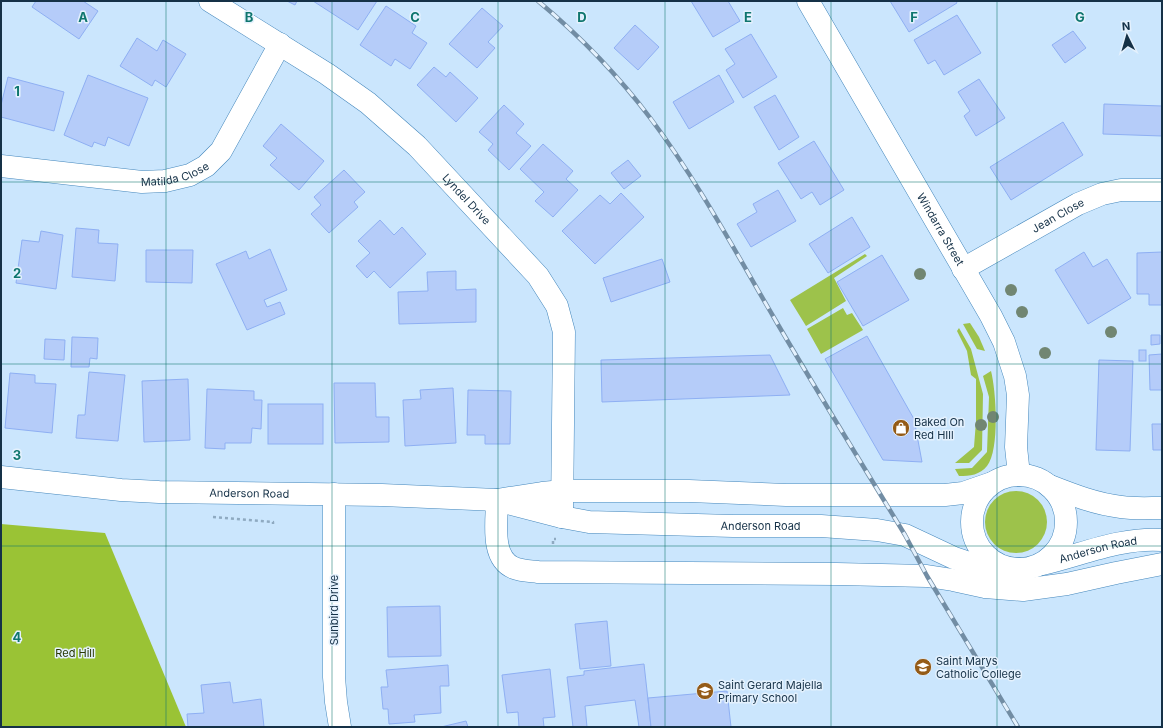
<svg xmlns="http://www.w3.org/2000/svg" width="1163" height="728" viewBox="0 0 1163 728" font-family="Inter,sans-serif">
<rect width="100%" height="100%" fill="#cbe6fd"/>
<g fill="#9dc24b">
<path d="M 865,254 L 867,256 L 834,278 L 846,301 L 806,326 L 790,300 Z"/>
<path d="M 843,308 L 847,315 L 852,313 L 863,330 L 821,354 L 807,329 Z"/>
<path d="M 970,323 L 979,337 L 985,351 L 977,349 L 963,324 Z"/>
<path d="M 959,328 L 971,349 L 983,394 L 982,450 L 969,463 L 955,463 L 974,447 L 976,421 L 976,379 L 971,375 L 967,351 L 957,331 Z"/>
<path d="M 991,371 C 996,390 1000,450 987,466 C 980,475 970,476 959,476 L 955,469 L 972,468 L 987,452 L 989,397 L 983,376 Z"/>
<circle cx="1016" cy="522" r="31"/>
</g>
<path fill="#9ac335" d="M 1,524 L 105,533 L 186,727 L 1,727 Z"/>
<g fill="#b5ccf9" stroke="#8eaff3">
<path d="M 36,1 L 83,1 L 98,11 L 79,39 L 32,7 Z"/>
<path d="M 287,1 L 297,1 L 295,5 Z"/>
<path d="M 313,1 L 377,1 L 358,30 Z"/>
<path d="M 691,1 L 728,1 L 740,21 L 713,37 Z"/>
<path d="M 890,1 L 956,1 L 957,3 L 909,32 Z"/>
<path d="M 386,6 L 416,26 L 412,33 L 427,43 L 410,69 L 395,59 L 391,66 L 360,45 Z"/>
<path d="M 482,8 L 503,26 L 488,42 L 495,48 L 477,68 L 449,44 Z"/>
<path d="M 957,15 L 981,53 L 944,75 L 935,60 L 928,64 L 914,40 Z"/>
<path d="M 635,25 L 659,47 L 638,70 L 614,48 Z"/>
<path d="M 1073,31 L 1086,48 L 1065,63 L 1052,45 Z"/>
<path d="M 751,34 L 777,77 L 743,98 L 726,70 L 735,64 L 725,49 Z"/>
<path d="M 137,38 L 157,51 L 163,40 L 186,54 L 166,87 L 155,80 L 152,86 L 120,66 Z"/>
<path d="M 434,67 L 446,77 L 450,72 L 478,98 L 456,122 L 417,85 Z"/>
<path d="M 88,75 L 148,98 L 129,146 L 108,137 L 105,146 L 94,142 L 92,147 L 64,135 Z"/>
<path d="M 719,75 L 734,102 L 689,129 L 673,102 Z"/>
<path d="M 8,77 L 64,92 L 54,131 L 1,117 L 1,105 Z"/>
<path d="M 979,79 L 1005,118 L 976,136 L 964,116 L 970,111 L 958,92 Z"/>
<path d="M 775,95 L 799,137 L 779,150 L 754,107 Z"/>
<path d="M 1104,104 L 1162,106 L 1162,136 L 1103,134 Z"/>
<path d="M 504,105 L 524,124 L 516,133 L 531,146 L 509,170 L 488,150 L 493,144 L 479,132 Z"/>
<path d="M 1063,122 L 1083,155 L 1011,200 L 990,167 Z"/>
<path d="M 281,124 L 324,161 L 299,190 L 270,165 L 277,158 L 263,146 Z"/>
<path d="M 814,141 L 844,190 L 820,205 L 812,192 L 801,199 L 778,163 Z"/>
<path d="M 543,144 L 573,171 L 566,179 L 578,190 L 553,217 L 535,201 L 544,192 L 520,169 Z"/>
<path d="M 628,160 L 641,176 L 624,189 L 611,173 Z"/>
<path d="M 344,170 L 365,192 L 354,202 L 358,207 L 329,233 L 311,214 L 321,205 L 314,197 Z"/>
<path d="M 778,190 L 796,221 L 751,247 L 737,224 L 757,212 L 753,204 Z"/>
<path d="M 621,193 L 644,217 L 595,264 L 562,231 L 600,195 L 610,204 Z"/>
<path d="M 852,217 L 870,247 L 828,273 L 809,244 Z"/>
<path d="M 380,220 L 394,235 L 402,227 L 426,254 L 390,288 L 374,271 L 367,278 L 356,266 L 370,253 L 358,241 Z"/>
<path d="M 76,228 L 99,230 L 98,243 L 118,244 L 115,281 L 72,277 Z"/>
<path d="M 41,231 L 63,235 L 56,289 L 16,283 L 22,240 L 39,242 Z"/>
<path d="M 270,249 L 287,290 L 264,300 L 267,307 L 280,302 L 285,314 L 247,330 L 216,264 L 246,251 L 249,259 Z"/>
<path d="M 146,250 L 193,250 L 192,283 L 146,282 Z"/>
<path d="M 1084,252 L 1093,267 L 1107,259 L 1131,298 L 1088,324 L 1055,270 Z"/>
<path d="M 1162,252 L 1162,305 L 1149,305 L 1149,294 L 1137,294 L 1137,253 Z"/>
<path d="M 882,255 L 909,300 L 863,326 L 837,282 Z"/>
<path d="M 662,259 L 670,282 L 611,302 L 603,278 Z"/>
<path d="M 456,271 L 456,290 L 476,289 L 476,322 L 399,324 L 398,292 L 428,291 L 427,272 Z"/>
<path d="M 1151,335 L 1160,335 L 1160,344 L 1151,345 Z"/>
<path d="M 867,336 L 914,419 L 922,462 L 883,460 L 825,359 Z"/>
<path d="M 72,337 L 98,338 L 97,359 L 90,358 L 89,367 L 71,367 Z"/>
<path d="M 45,339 L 65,340 L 64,360 L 44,359 Z"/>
<rect x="1139" y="350" width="7" height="11"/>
<path d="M 1162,354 L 1162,390 L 1150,390 L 1149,355 Z"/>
<path d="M 770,355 L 790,395 L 602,402 L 601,360 Z"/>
<path d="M 1099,360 L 1133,361 L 1130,451 L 1096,450 Z"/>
<path d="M 89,372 L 125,375 L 118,441 L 76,438 L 78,415 L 85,415 Z"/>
<path d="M 10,373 L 35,375 L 35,383 L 56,384 L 52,433 L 5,428 Z"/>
<path d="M 188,379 L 190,440 L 144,442 L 142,381 Z"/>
<path d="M 334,383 L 375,383 L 376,417 L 389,417 L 389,442 L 335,443 Z"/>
<path d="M 453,388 L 456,443 L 405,446 L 403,400 L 421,399 L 420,390 Z"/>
<path d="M 207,389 L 254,391 L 254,400 L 262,400 L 261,429 L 252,428 L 251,443 L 225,443 L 225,449 L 205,448 Z"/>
<path d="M 468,390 L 511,391 L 510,444 L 485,444 L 485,435 L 467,435 Z"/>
<rect x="268" y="404" width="55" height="40"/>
<path d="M 1152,424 L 1162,424 L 1162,450 L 1153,450 Z"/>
<path d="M 440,606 L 441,656 L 388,657 L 387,607 Z"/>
<path d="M 607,621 L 611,666 L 580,669 L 575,624 Z"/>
<path d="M 644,664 L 651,727 L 639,727 L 635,700 L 585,706 L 587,727 L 573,727 L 567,677 L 584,675 L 584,671 Z"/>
<path d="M 448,665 L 449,686 L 440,686 L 441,713 L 414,715 L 415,722 L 389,724 L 388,709 L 383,709 L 381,687 L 388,687 L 386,670 Z"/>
<path d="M 550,669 L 555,717 L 543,718 L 544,727 L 519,727 L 518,712 L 507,713 L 502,675 Z"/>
<path d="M 230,682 L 233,703 L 261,699 L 264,727 L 188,727 L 187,714 L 204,713 L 201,685 Z"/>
<path d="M 727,691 L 731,727 L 651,727 L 648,698 Z"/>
<path d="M 466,721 L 468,727 L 441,727 Z"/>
</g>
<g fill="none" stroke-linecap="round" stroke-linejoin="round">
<defs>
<g id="minor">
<path id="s1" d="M 210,1 L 327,74 L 368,103 L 417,146 L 538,276 L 557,306 L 564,332 L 562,517"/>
<path id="s2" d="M 808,1 L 991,316 L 1004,342 L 1015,376 L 1018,395 L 1016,447 L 1019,475"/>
<path id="s3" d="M 1,166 L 142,182 L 165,181 L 190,175 L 206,166 L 221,151 L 280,44"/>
<path id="s4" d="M 963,269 L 1078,204 L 1102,194 L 1121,190 L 1162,190"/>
<circle cx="1019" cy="522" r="47"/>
<path id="s5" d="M 1,477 L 121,490 L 159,492 L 382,495 L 497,500 L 542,493 L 563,491 L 689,491 L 786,495 L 945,495 L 963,493 L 992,483"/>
<path d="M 1050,486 C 1073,495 1096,504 1121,507 C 1135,509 1149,508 1162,508"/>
<path d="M 334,494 L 334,677 L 336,702 L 340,727"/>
<path d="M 497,500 C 497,521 490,558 514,568 C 522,571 530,571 538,572 L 837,574 L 927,576 L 953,580 L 985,587 L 1023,590 L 1067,584 L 1116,573 L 1162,564"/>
<path id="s6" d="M 504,502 L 562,517 L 589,522 L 733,526 L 821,526 L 877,530 L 905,535 L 954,558 L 981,567 L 995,570 L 1020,569"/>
<path id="s7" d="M 1042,564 C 1081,555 1121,537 1162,540"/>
</g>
</defs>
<use href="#minor" stroke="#4487bc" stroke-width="23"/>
<g stroke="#8faac1" stroke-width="2.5" stroke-dasharray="3 3" stroke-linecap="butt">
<path d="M 213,517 L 273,522 L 273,524"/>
<path d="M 553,544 L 553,539 L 556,539"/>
</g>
<use href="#minor" stroke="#fff" stroke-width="22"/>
<defs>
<path id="rail" d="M 538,1 C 580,36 618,75 651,119 C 697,180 735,251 773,316 C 816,390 861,462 905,535 L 927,576 L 1018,727"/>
</defs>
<use href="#rail" stroke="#728da4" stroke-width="4.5"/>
<use href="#rail" stroke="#e4f1fd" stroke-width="3" stroke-dasharray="9" stroke-linecap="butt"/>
</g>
<g fill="#718672">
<circle cx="920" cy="274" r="6"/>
<circle cx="1011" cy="290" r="6"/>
<circle cx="1022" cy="312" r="6"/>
<circle cx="1111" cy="332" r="6"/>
<circle cx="1045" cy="353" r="6"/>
<circle cx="993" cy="417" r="6"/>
<circle cx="981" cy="425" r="6"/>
</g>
<path fill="none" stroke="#0f766e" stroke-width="1" stroke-opacity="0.55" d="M 166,1 L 166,727M 332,1 L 332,727M 498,1 L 498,727M 665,1 L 665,727M 831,1 L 831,727M 997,1 L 997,727M 1,182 L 1162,182M 1,364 L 1162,364M 1,546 L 1162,546"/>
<defs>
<symbol id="shop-disc" viewBox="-11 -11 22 22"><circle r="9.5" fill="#945b17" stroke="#e4f1fd"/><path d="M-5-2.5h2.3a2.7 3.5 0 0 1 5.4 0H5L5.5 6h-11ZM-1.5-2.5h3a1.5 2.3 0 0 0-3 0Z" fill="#fff"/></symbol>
<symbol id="school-disc" viewBox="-11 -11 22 22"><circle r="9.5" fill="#945b17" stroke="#e4f1fd"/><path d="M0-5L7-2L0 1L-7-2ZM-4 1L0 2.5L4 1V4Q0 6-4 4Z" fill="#fff"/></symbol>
</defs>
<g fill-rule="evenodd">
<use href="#shop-disc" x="891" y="418" width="20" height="20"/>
<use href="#school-disc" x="913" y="657" width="20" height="20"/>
<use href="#school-disc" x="695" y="681" width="20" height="20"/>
</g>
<g text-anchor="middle" stroke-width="3" stroke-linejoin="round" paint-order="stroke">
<g font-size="11" fill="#153147" stroke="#e4f1fd">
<text dy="4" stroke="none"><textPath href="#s3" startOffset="176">Matilda Close</textPath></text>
<text dy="4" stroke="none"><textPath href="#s1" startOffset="326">Lyndel Drive</textPath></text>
<text dy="4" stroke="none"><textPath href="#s4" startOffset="109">Jean Close</textPath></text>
<text dy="4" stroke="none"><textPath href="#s2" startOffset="264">Windarra Street</textPath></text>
<text dy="4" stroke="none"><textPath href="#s5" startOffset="249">Anderson Road</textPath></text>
<text dy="4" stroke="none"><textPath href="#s6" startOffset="259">Anderson Road</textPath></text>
<text dy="4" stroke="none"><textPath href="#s7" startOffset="58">Anderson Road</textPath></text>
<text transform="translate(334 610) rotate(-90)" y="4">Sunbird Drive</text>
</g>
<g font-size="11" fill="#153147" stroke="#e4f1fd" text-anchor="start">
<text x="914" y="426">Baked On<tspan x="914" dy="13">Red HIll</tspan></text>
<text x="936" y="665">Saint Marys<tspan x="936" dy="13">Catholic College</tspan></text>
<text x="718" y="689">Saint Gerard Majella<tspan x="718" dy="13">Primary School</tspan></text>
</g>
<g font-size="11" fill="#283700" stroke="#e4f1fd">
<text x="75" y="657">Red Hill</text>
</g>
</g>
<g font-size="13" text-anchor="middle" font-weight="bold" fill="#0f766e" stroke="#e4f1fd" stroke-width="3" stroke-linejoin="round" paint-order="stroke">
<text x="83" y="22">A</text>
<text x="249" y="22">B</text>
<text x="415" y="22">C</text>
<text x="582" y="22">D</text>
<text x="748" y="22">E</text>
<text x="914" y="22">F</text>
<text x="1080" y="22">G</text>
<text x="17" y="96">1</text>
<text x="17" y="278">2</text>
<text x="17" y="460">3</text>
<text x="17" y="642">4</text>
</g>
<rect width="1163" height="728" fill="none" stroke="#153147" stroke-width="4"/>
<g transform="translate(1127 36) rotate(355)" stroke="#e4f1fd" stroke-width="3" paint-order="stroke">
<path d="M0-3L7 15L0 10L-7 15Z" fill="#153147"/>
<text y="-6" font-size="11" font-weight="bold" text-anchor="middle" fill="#153147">N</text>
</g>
</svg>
